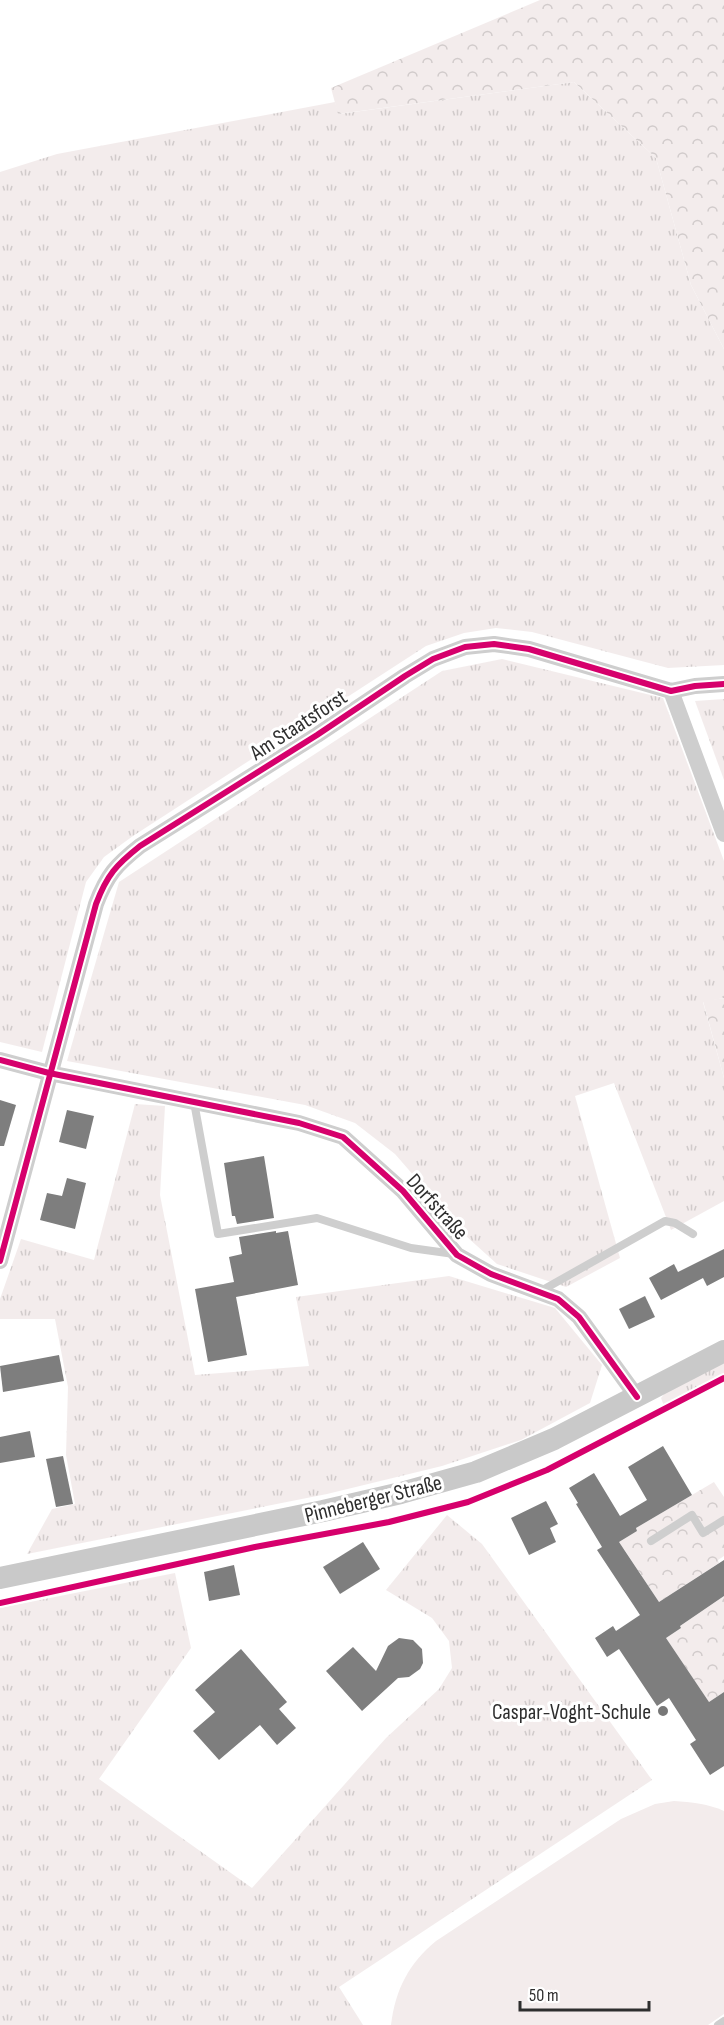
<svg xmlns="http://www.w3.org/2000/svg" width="724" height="2025" viewBox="0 0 724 2025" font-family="'Sofia Sans Condensed',sans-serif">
<defs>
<pattern id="grass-tufts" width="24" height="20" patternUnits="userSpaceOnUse" patternTransform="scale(1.5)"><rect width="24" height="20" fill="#f3ecec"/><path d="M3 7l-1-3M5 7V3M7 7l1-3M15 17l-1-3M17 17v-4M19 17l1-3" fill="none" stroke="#d1cbcb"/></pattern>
<pattern id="forest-crowns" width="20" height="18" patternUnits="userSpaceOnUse" patternTransform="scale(1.5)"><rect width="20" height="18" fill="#f3ecec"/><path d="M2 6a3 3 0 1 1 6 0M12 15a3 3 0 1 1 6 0" fill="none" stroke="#d1cbcb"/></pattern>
</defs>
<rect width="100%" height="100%" fill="#fff"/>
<g fill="url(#grass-tufts)">
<path d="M 574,82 L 656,158 L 691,285 L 724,349 L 724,665 L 668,668 L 532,632 L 496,628 L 464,633 L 426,646 L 133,836 L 104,857 L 86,882 L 42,1052 L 0,1042 L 0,172 L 57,154 L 335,102 L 339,114 Z"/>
<path d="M 502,659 L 663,698 L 724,861 L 724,998 L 703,1002 L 724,1078 L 724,1201 L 671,1230 L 614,1083 L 575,1096 L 620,1258 L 566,1287 L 497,1264 L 466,1236 L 395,1154 L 355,1123 L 305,1105 L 67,1061 L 119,882 L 442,671 Z"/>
<path d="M 724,699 L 724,780 L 695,701 Z"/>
<path d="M 135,1104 L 165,1106 L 160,1195 L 195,1375 L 309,1366 L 296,1297 L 449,1276 L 555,1308 L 602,1365 L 590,1403 L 521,1440 L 442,1466 L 327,1494 L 27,1554 L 52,1509 L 75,1504 L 66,1455 L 68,1387 L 55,1319 L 0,1319 L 0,1299 L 21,1239 L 94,1260 Z"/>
<path d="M 724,1360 L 724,1374 L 664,1406 L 661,1398 L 665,1393 Z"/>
<path d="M 447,1515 L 482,1544 L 652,1780 L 339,1987 L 363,2025 L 0,2025 L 0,1608 L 175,1573 L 191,1648 L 99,1779 L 252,1888 L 386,1738 L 439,1689 L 452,1668 L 449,1641 L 432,1618 L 386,1590 Z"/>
</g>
<g fill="url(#forest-crowns)">
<path d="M 540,0 L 724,0 L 724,349 L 691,285 L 656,158 L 574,82 L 338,114 L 331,88 Z"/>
<path d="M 724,998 L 724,1078 L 703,1001 Z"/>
<path d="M 714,1482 L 724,1497 L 724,1556 L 718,1560 L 719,1563 L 659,1602 L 624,1549 L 616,1544 L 637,1531 L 636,1528 Z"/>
<path d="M 724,1596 L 724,1692 L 709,1702 L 666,1638 L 681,1628 L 680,1626 Z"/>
</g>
<path fill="#f3ecec" d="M 674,1801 C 691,1802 709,1804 724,1811 L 724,2014 L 708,2025 L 391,2025 C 395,1990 409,1963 436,1941 L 621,1819 L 655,1804 Z"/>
<g fill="#7e7e7e">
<path d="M 0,1100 L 16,1105 L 4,1146 L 0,1146 Z"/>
<path d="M 67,1110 L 94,1116 L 86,1149 L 59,1142 Z"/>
<path d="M 264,1156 L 274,1218 L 237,1224 L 235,1216 L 232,1216 L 224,1163 Z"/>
<path d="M 67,1178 L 86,1183 L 75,1229 L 40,1220 L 47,1193 L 62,1196 Z"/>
<path d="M 276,1231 L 276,1233 L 288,1231 L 298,1285 L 236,1297 L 247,1355 L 208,1362 L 195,1289 L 234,1282 L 229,1257 L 242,1254 L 239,1237 Z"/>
<path d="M 724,1249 L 724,1277 L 707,1286 L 703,1278 L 661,1300 L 649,1278 L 674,1264 L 678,1272 Z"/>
<path d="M 645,1296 L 655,1317 L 629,1329 L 619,1309 Z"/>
<path d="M 59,1355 L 64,1381 L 3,1392 L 0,1366 Z"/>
<path d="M 30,1431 L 35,1457 L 0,1463 L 0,1437 Z"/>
<path d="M 663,1446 L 692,1495 L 636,1528 L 637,1531 L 619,1542 L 659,1602 L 724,1560 L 724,1596 L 680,1626 L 681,1628 L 666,1638 L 709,1702 L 724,1692 L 724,1766 L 710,1775 L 690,1744 L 696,1740 L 669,1698 L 657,1706 L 619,1649 L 607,1657 L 595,1638 L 613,1626 L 616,1631 L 640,1615 L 597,1550 L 602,1547 L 576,1504 L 578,1503 L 569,1488 L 594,1473 L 620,1516 L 647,1500 L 628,1467 Z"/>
<path d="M 63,1456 L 73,1504 L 56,1507 L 46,1459 Z"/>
<path d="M 546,1501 L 558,1524 L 550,1528 L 556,1542 L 529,1555 L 511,1518 Z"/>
<path d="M 363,1542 L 380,1569 L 340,1594 L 323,1567 Z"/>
<path d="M 234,1565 L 240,1595 L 209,1601 L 204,1572 Z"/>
<path d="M 399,1638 L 413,1640 L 422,1649 L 423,1663 L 420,1669 L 409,1677 L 398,1678 L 362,1711 L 326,1671 L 353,1647 L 376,1671 L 388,1646 Z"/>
<path d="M 241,1649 L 287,1702 L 279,1709 L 296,1728 L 277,1745 L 260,1725 L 219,1760 L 193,1731 L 215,1712 L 195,1690 Z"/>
</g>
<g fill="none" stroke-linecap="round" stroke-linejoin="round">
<g stroke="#cecece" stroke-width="8">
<path d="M 194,1102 L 218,1234 L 317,1218 L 411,1248 L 454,1254"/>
<path d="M 539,1292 L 665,1221 L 675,1223 L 693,1234"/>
<path d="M 651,1541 L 692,1515 L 703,1533 L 724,1520"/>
<path d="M 718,2025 L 724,2021"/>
</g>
<g stroke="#cecece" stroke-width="16">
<path d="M 671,691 L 724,834"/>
<path d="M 0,1060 L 49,1073 L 299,1123 L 343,1137 L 403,1191 L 457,1255 L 491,1274 L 558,1299 L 579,1317 L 637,1397"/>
<path d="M 0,1261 L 96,904 C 107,875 116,865 140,846 L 317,735 L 405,676 L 433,659 L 465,647 L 494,644 L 529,649 L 671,691 L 695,686 L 724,684"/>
</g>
<path stroke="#c9c9c9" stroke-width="22" d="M 0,1578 L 323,1511 L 401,1493 L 476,1472 L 554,1439 L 724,1351"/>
<defs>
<g id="cycleway">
<path d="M 0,1060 L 49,1073 L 299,1123 L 343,1137 L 403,1191 L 457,1255 L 491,1274 L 558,1299 L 579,1317 L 637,1397"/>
<path d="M 0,1261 L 96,904 C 107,875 116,865 140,846 L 317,735 L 405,676 L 433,659 L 465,647 L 494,644 L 529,649 L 671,691 L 695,686 L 724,684"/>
<path d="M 0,1603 L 255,1547 L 389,1522 L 468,1502 L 547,1470 L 724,1378"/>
</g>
</defs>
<use href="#cycleway" stroke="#fff" stroke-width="10"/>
<use href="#cycleway" stroke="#d6006c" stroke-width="6"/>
</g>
<circle fill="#777" stroke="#fff" stroke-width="2" cx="663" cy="1711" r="6"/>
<g text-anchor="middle" stroke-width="6" stroke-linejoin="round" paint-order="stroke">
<g font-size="22" fill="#2e2e2e" stroke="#fff">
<text transform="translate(298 724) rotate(-33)" y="8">Am Staatsforst</text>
<text transform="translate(438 1206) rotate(48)" y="8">Dorfstraße</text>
<text transform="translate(373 1498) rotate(-14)" y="8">Pinneberger Straße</text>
</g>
<g font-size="22" fill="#2e2e2e" stroke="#fff" text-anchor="end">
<text x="651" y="1719">Caspar-Voght-Schule</text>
</g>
</g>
<path d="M520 2001v9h129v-9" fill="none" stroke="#2e2e2e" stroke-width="3"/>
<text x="529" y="2001" font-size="18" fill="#2e2e2e" stroke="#ffffff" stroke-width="4.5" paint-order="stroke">50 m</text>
</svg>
